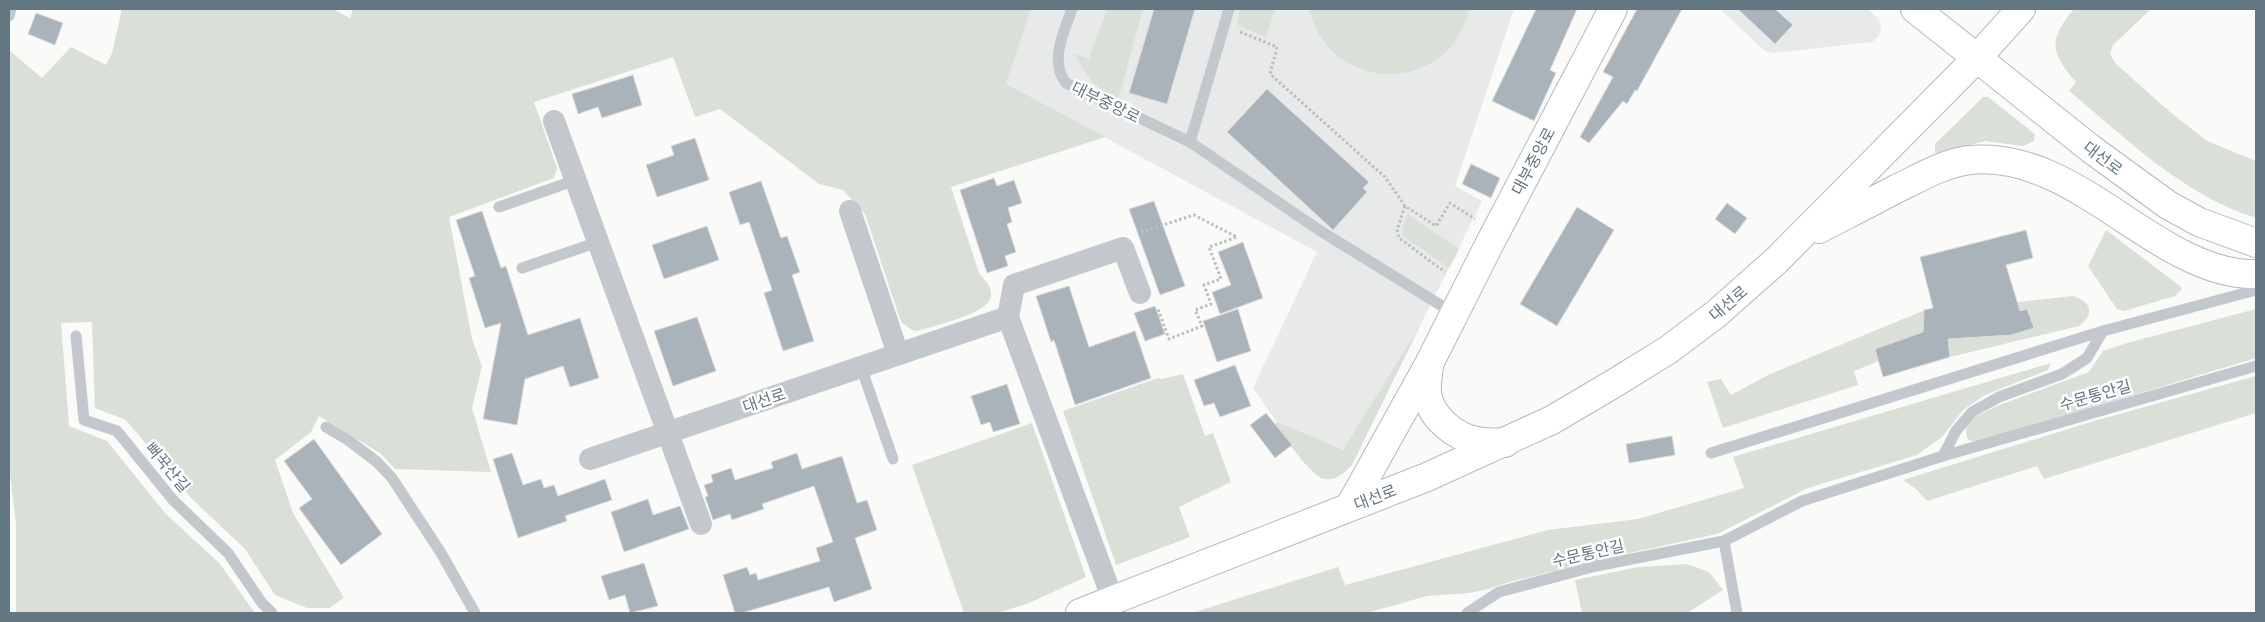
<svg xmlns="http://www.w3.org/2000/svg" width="2265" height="622" viewBox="0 0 2265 622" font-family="Inter,'Noto Sans KR',sans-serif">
<rect width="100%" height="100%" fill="#fafaf8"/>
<g fill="#e8e9e9">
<path d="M 1031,9 L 1514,9 L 1455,186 L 1482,201 L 1421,324 L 1343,451 L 1277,422 L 1253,388 L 1317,252 L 1006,84 Z"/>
<path d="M 1720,9 L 1867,9 L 1878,18 L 1881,26 L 1879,36 L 1872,42 L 1773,53 L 1765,51 Z"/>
</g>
<g fill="#dadfd7">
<path d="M 122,9 L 333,9 L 350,18 L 353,9 L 1031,9 L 1006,84 L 1105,137 L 951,187 L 979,273 C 984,280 992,285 991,296 C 989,314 933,326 917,331 L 912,330 L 901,322 L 865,214 L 843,190 L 819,184 L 720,109 L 695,117 L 673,57 L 534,102 L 557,168 L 554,178 L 449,217 L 472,339 L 482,366 L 472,408 L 491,472 L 395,469 L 380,453 L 319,416 L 311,432 L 275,460 L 293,513 L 344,598 L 329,608 L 307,608 L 275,595 L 245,549 L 191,498 L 126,420 L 95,408 L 92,322 L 61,323 L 69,426 L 107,441 L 165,513 L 220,564 L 255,613 L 16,613 L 16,525 L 9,465 L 9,50 L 42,78 L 71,47 L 106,65 L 112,53 Z"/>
<path d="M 1107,9 L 1143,9 L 1118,100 C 1097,91 1085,74 1075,54 L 1089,59 Z"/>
<path d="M 1240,9 L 1275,9 L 1266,37 L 1238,25 L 1237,22 Z"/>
<path d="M 1309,9 L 1470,9 C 1464,24 1458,41 1446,52 C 1398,96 1323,71 1309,9 Z"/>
<path d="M 2074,9 L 2151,9 L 2113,45 L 2110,54 L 2115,63 L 2170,112 L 2207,141 L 2256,161 L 2256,218 C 2183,195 2127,139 2069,91 L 2076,82 C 2050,52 2048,40 2074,9 Z"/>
<path d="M 1983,97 L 1988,97 L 2035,134 L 2034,141 L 2023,146 L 1985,141 L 1942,153 L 1935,153 L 1935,144 Z"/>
<path d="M 1407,214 L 1459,249 L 1449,268 L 1404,237 L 1402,230 Z"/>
<path d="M 2106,230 L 2180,286 L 2182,289 L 2175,296 L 2124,311 L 2117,309 L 2088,266 Z"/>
<path d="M 2073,296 C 2092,302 2095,314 2079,326 L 1950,357 L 1948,339 L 1988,336 L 1985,310 L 2018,302 Z"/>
<path d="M 2256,309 L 2256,358 L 1979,442 L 1971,441 L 1967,438 L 1966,430 L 1968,424 L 1975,417 L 1997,406 L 2089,372 L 2103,351 L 2127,343 Z"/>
<path d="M 1925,310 L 1923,332 L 1879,361 L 1854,371 L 1858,385 L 1723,428 L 1707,382 L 1721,379 L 1731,395 L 1770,374 Z"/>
<path d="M 1421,324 L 1352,465 C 1345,472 1336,481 1325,479 C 1311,477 1284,436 1275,424 L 1277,422 L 1343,450 Z"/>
<path d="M 2051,363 L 2048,370 L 1985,395 L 1963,410 L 1942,437 L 1917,455 L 1808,488 L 1717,534 L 1611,557 L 1506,583 L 1489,589 L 1469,593 L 1427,596 L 1367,613 L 1192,613 L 1338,567 L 1345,585 L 1548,530 L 1638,519 L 1744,488 L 1733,457 Z"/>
<path d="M 1183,374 L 1205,436 L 1213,433 L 1231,482 L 1179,507 L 1190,537 L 1116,565 L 1063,411 L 1158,378 L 1162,379 Z"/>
<path d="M 2256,376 L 2256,413 L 2044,479 L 2037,466 L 1927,501 L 1916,489 L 1903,480 L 2094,421 Z"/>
<path d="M 1032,423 L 1086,577 L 1029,603 L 998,613 L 964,613 L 912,465 Z"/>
<path d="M 1687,564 L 1709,572 L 1723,590 L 1687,613 L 1582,613 L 1575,580 L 1639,567 Z"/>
</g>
<g fill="#aab3b9" stroke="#dcdcda">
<path d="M 1154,9 L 1195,9 L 1167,104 L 1129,93 Z"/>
<path d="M 1536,9 L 1577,9 L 1550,70 L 1556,73 L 1534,121 L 1492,101 Z"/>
<path d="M 1637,9 L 1682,9 L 1637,91 L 1635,90 L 1627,104 L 1623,101 L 1589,143 L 1580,137 L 1613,77 L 1603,72 Z"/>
<path d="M 1738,9 L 1775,9 L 1793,25 L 1775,44 Z"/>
<path d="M 36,13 L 63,23 L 55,45 L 28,34 Z"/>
<path d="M 633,75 L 642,105 L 602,118 L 598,107 L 578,114 L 572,94 Z"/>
<path d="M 1267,89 L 1369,182 L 1363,188 L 1367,192 L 1333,230 L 1227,132 Z"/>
<path d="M 695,138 L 709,180 L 657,197 L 646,165 L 674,155 L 671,146 Z"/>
<path d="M 1471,164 L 1500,178 L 1491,198 L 1462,184 Z"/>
<path d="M 994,178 L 997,186 L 1014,180 L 1022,203 L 1008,208 L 1012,222 L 1007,224 L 1016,252 L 1005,256 L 1008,266 L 987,273 L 960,190 Z"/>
<path d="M 761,181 L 781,238 L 787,236 L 800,272 L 792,275 L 814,341 L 783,351 L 764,293 L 772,290 L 749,222 L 740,225 L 729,192 Z"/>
<path d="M 1154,201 L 1185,286 L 1160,295 L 1129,209 Z"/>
<path d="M 1727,203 L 1747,218 L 1735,234 L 1715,219 Z"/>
<path d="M 1577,207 L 1614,230 L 1557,326 L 1520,304 Z"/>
<path d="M 482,211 L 501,268 L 506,266 L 528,335 L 580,318 L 599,378 L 570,387 L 563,366 L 525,379 L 517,425 L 483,419 L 501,323 L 485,328 L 469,278 L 475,276 L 456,220 Z"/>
<path d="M 707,226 L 719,260 L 664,279 L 652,245 Z"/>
<path d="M 2026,230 L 2033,258 L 2006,265 L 2020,311 L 2027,309 L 2034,328 L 2011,335 L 1948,339 L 1950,357 L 1883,377 L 1875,349 L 1923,332 L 1924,310 L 1933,308 L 1920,257 Z"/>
<path d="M 1243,242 L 1263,298 L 1220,314 L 1212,292 L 1231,285 L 1218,252 Z"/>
<path d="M 1069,286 L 1089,347 L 1135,331 L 1151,378 L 1075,405 L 1054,340 L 1051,342 L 1036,296 Z"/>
<path d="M 1155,306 L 1165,334 L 1145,341 L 1134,313 Z"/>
<path d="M 1238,309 L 1251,351 L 1217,362 L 1203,321 Z"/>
<path d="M 697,317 L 716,371 L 673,386 L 654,331 Z"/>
<path d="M 1235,365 L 1251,406 L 1220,417 L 1214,403 L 1204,406 L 1194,380 Z"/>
<path d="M 1007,384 L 1020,424 L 993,432 L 990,422 L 981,425 L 971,396 Z"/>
<path d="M 1266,413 L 1292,445 L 1275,458 L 1250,425 Z"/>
<path d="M 1672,436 L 1675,455 L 1629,463 L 1626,444 Z"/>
<path d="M 314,439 L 382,534 L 341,565 L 299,508 L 312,499 L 284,461 Z"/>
<path d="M 512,453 L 523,485 L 541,479 L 544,488 L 554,485 L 558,496 L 605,479 L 612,500 L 565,516 L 567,521 L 518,538 L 493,459 Z"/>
<path d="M 797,453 L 802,469 L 842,456 L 857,503 L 867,500 L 877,530 L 855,538 L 872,589 L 834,602 L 829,587 L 742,613 L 735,613 L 723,575 L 747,567 L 750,575 L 756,573 L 758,580 L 820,561 L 816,548 L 833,542 L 814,486 L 762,504 L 764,509 L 732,520 L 730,514 L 713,520 L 705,497 L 708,496 L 704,485 L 713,482 L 711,475 L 731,468 L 735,480 L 773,468 L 771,462 Z"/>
<path d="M 648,499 L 653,515 L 680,506 L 689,529 L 624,552 L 611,512 Z"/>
<path d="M 644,563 L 658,606 L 630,613 L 625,595 L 609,600 L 601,576 Z"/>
</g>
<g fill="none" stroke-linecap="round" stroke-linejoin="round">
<defs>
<g id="secondary">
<path d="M 1915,9 L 1977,58 L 2021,9"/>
<path d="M 1819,229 C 1844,216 1870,203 1896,189 C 1919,178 1944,163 1970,160 C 2051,152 2117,222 2184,255 C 2206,266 2231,275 2256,274"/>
<path d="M 1429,366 C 1428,374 1426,384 1427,393 C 1430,417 1455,437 1477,441 C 1486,443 1496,442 1505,443"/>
<path d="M 1350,506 L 1429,364 L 1491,241 L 1613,9"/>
<path d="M 1080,613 L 1427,477 L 1552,420 L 1613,384 L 1668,350 L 1716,314 L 1777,260 L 1977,58 L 2091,149 L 2168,205 L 2199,222 L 2256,243"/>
</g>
</defs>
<use href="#secondary" stroke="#b3babf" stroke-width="30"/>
<g stroke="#bbbfc2" stroke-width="3" stroke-dasharray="2.5 2.5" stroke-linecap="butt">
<path d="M 1240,32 L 1277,47 L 1270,74 L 1385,177 L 1405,206 L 1436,226 L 1450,203 L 1475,219"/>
<path d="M 1405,206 L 1397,230 L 1399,238 L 1445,272"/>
<path d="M 1141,232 L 1194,215 L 1237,237 L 1209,247 L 1221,279 L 1204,285 L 1211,304 L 1195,310 L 1202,326 L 1169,339 L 1158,309"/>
</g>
<g stroke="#c3c8cc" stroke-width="11">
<path d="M 1072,9 C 1064,32 1049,61 1066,83 L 1190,142 L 1319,230 L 1455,314"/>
<path d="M 9,16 L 11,9"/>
<path d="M 1190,142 L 1229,9"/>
<path d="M 499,207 L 576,180"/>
<path d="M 522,268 L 598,242"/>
<path d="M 76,336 L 84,420 L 117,431 L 173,500 L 228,553 L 262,603 L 272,613"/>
<path d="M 861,367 L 893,459"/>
<path d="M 326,427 L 348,440 L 377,462 L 392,478 L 441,553 L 475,613"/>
<path d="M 1711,453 L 2103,331 L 2256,290"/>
<path d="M 1943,456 L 2256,366"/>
<path d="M 1724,541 L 1737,613"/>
<path d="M 1467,613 L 1499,592 L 1596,566 L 1724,541 L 1802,501 L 1943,456 L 1956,431 L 1972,412 L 1999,397 L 2062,374 L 2087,358 L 2103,331"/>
</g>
<g stroke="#c3c8cc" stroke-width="22">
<path d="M 554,121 L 701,524"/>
<path d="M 850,211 L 898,354"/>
<path d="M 590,459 L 1008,317"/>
<path d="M 1113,600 L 1008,317 L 1014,285 L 1123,248 L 1140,293"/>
</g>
<use href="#secondary" stroke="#fff" stroke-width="28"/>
</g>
<g text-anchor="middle" stroke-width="5" stroke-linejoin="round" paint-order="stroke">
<g font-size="16" fill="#657683" stroke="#fff">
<text transform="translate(1106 102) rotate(26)" y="6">대부중앙로</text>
<text transform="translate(2103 158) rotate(37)" y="6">대선로</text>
<text transform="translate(1533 161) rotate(-62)" y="6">대부중앙로</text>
<text transform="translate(1728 303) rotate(-40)" y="6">대선로</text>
<text transform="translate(2095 395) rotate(-16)" y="6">수문통안길</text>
<text transform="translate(764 400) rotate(-19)" y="6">대선로</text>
<text transform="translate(168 467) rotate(50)" y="6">뻐꾹산길</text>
<text transform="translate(1375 497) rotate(-21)" y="6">대선로</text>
<text transform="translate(1588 553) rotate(-13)" y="6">수문통안길</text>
</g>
</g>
<rect width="2265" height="622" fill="none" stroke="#657683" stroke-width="20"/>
</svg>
